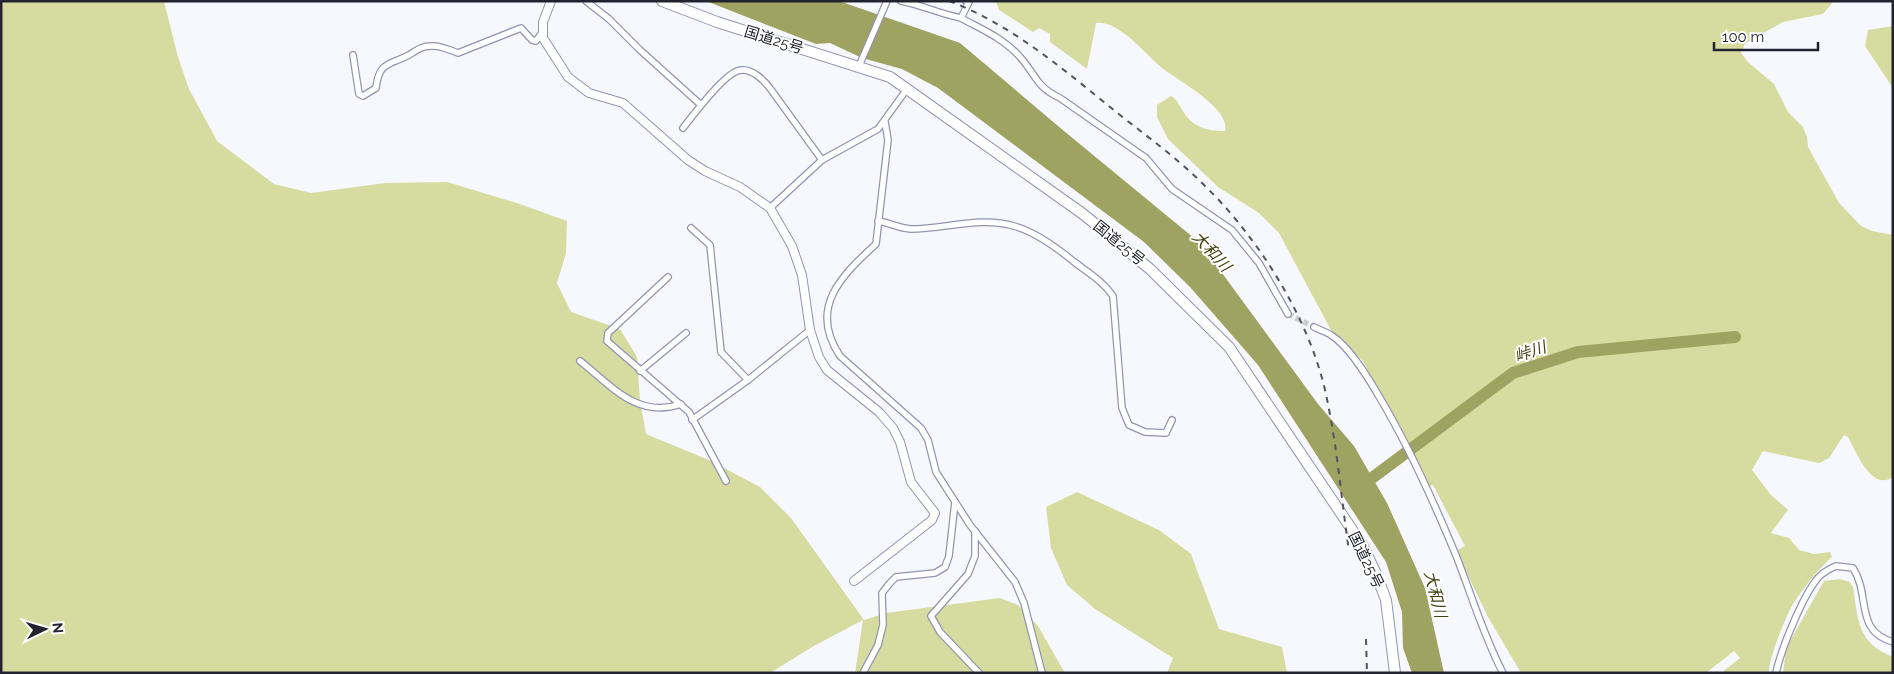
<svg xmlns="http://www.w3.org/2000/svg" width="1894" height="674" viewBox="0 0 1894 674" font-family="Raleway,'Noto Sans JP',sans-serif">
<rect width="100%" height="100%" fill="#f7f8fe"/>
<g fill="#d6dc9f">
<path d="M 1,1 L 164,1 L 178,57 L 189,89 L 217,141 L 274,184 L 311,193 L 385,183 L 447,182 L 517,203 L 567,221 L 566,253 L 557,283 L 571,312 L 620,329 L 637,357 L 640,401 L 646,434 L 711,461 L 760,487 L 791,518 L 864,620 L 886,613 L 1000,598 L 1018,605 L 1038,626 L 1065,673 L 855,673 L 863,620 L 812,647 L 770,673 L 1,673 Z"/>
<path d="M 996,1 L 1834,1 L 1823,14 L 1783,22 L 1754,38 L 1745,44 L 1741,53 L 1748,62 L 1774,84 L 1788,112 L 1803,127 L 1807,137 L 1808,147 L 1839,203 L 1861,226 L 1872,231 L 1893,235 L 1893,477 C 1871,492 1856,451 1848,437 L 1844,435 L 1829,458 L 1819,463 L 1763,451 L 1752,470 L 1770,494 L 1788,510 L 1771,533 L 1789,538 L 1799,550 L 1814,554 L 1830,552 L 1832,557 C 1818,569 1806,585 1795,601 C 1787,612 1768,660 1769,673 L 1721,673 L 1740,658 L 1734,651 L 1706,673 L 1521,673 L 1488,617 L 1456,551 L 1465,546 L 1433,485 L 1428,486 L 1363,361 L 1333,334 L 1279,233 L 1259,213 L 1218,187 L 1168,139 L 1157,117 L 1157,105 L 1171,96 C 1177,99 1179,105 1183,111 C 1192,127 1207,131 1225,131 C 1231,108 1177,80 1162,68 C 1146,55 1119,20 1096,23 L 1087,69 L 1050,42 L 1050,34 L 1039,28 L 1033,32 L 999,10 Z"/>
<path d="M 1893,26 L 1893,88 L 1865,46 L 1868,30 Z"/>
<path d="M 1077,492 L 1159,530 L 1191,554 L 1219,629 L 1282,647 L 1287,673 L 1167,673 L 1173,658 L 1095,609 L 1067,585 L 1051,548 L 1046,507 Z"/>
<path d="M 1840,579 L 1850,582 L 1853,587 C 1858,619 1857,643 1893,657 L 1893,673 L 1783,673 L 1786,648 L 1824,581 Z"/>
</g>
<path fill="#9ea362" d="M 706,1 L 839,1 L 960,43 L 1064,131 L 1200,243 L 1318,404 L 1354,446 L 1387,503 L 1425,588 L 1444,673 L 1412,673 L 1403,648 L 1402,612 L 1386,562 L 1258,365 L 1190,287 L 1144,242 L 938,88 L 902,69 L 862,58 L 830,43 L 816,44 Z"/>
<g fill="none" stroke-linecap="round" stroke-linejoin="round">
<path stroke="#9ea362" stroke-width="12" d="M 1368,481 L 1513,373 L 1578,352 L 1735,337"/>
<path stroke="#cccdd4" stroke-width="5.5" stroke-dasharray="5.5 3" stroke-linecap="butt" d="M 1288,314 L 1314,327"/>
<defs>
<g id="street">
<path d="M 586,1 L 609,19 L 640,50 L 701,105"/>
<path d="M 901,1 C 922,5 940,14 961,18"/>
<path d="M 966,1 L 969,2 L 961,18 C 981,29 1005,39 1020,57 C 1037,76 1035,86 1060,98 L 1146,158 L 1172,189 L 1232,230 L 1259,263 L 1288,314"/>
<path d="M 353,55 L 359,94 L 363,96 L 376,88 C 379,61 390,65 409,55 C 417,50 422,46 431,46 C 441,45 449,50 458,53 L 521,28 L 532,40 L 536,41 L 543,31"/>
<path d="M 859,66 L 887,1"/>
<path d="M 885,122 L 888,140 L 876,244 C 841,276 808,308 840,356 L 921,428 L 928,440 L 936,472 L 970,525 L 1015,582 L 1024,603 L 1042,673"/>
<path d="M 683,128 C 693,115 723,76 737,71 C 751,66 765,81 772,91 L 822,160"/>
<path d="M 770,208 L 822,160 L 878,129 L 907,89"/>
<path d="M 878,221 C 890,223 899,228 911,229 C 945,229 981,216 1014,226 C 1036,232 1056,247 1073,261 C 1087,272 1103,281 1113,296 L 1122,408 L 1129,425 L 1145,432 L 1166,433 L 1172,420"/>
<path d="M 691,228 L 710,245 L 721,352 L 748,380"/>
<path d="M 668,277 L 608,333 L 607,341 L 689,412 L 726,481"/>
<path d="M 1314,327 C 1320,330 1326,332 1331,335 C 1350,347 1369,379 1380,398 C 1409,447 1433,500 1455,553 C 1471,593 1483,635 1503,673"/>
<path d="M 580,361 C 612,386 637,419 681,404"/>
<path d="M 640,371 L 686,333"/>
<path d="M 692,420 L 748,380 L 810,330"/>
<path d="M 975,531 L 975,556 L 968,574 L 931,616 L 940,632 L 979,673"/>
<path d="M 863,673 L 878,645 L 883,625 L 882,593 L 890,583 L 896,577 L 935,573 L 945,567 L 949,556 L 955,502"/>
<path d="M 1776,673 C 1781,650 1805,588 1822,574 C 1826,571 1831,568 1836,566 L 1853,568 C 1871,596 1854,631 1893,642"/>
</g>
<path id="secondary" d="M 551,1 L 543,22 L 543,38 L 568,77 L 589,93 L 623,103 L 688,160 L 705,171 L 740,187 L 770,208 L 792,246 L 802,275 L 810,330 L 819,357 L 827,370 L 879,412 L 893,428 L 900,442 L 911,482 L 935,513 L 932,520 L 854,581"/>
<path id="highway" d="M 662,1 L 717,22 L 890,77 L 1083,214 L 1150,269 L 1229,347 L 1363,546 L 1377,576 L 1386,600 L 1395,673"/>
</defs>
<use href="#street" stroke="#9395b0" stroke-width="8"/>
<use href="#secondary" stroke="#9395b0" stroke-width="10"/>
<use href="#highway" stroke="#9395b0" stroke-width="12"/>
<use href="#street" stroke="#fff" stroke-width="5.5"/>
<use href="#secondary" stroke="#fff" stroke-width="8"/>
<use href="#highway" stroke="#fff" stroke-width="10"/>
<g stroke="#53545e" stroke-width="2" stroke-dasharray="6 6" stroke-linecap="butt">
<path d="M 949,1 C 1011,24 1064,70 1115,111 C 1145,135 1176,157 1203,184 C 1257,236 1308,316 1325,390 C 1337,443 1341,497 1349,551"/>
<path d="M 1366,639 L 1367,673"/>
</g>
</g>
<g text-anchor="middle" stroke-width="4" stroke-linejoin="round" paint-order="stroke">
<g font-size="15" fill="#22232e" stroke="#fff">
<text transform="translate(774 40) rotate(17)" y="5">国道25号</text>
<text transform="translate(1119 243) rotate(39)" y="5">国道25号</text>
<text transform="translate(1366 560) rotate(64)" y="5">国道25号</text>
</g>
<g font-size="16" font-style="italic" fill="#414311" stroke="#fff">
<text transform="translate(1212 251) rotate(47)" y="6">大和川</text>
<text transform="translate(1530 351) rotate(-19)" y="6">峠川</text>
<text transform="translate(1436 594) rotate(76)" y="6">大和川</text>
</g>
</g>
<rect width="1894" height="674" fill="none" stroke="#22232e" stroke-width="5"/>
<g transform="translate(45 629) rotate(85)" stroke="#ffffff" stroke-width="4" paint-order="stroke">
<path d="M0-4L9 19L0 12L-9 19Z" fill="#22232e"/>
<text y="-8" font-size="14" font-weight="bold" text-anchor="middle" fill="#22232e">N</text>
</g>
<path d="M1714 42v8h104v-8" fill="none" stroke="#22232e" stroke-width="2.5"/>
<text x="1722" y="42" font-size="15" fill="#22232e" stroke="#ffffff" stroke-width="4" paint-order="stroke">100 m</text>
</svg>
